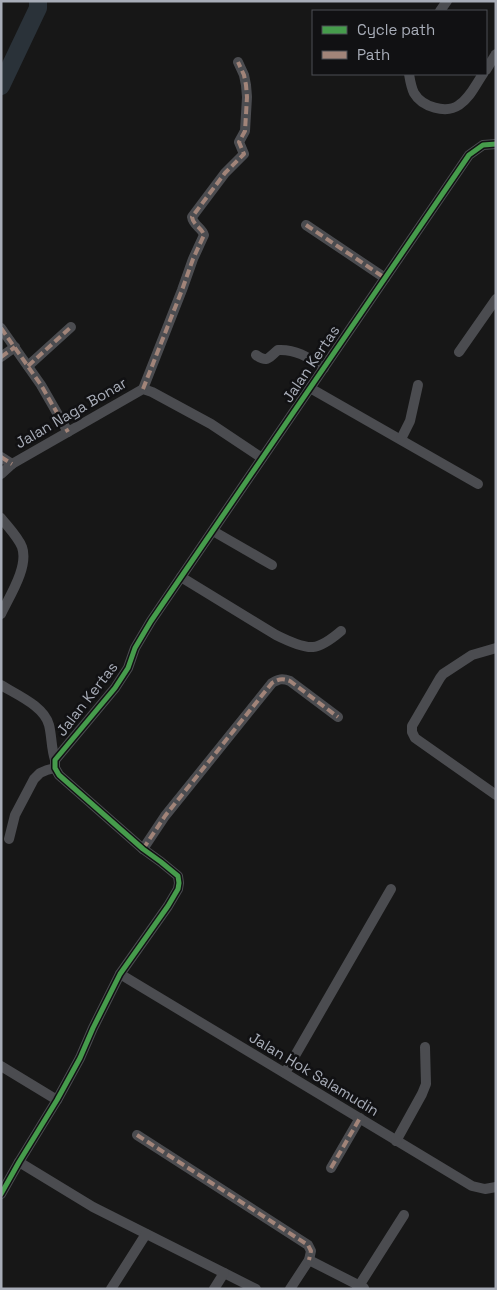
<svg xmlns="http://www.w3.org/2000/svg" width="497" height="1290" viewBox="0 0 497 1290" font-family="'Space Grotesk',sans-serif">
<rect width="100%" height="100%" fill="#171717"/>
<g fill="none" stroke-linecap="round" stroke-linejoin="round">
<path stroke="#2a3239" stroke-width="18" d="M 1,86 L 38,8 L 38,1"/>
<g stroke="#4b4c50" stroke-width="10">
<path d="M 440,11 L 447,1"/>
<path d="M 486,70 L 496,54"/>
<path d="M 409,74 C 410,80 411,87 414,93 C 422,107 446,114 459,105 C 470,98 476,84 483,74"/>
<path d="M 306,225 L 385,278"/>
<path d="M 1,328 L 41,385 L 68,432"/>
<path d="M 459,352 L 496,299"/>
<path d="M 256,355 C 268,363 268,358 278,350 C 297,349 309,358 324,368"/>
<path d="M 1,357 L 15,347"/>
<path d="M 28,366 L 71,327"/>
<path d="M 310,388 L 478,484"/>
<path d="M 143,389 L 182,290 L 193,259 L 204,235 C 202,228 193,225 192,217 L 225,173 L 244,154 L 239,142 L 245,131 L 247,97 L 246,85 L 244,75 L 238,62"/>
<path d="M 401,439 L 410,421 L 418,385"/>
<path d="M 1,457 L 12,464"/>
<path d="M 1,474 L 12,464 L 143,389 L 152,392 L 211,424 L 262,458"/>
<path d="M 1,518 C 8,527 18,537 22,547 C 29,567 9,597 1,614"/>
<path d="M 213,531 L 272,565"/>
<path d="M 181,577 L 276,635 C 286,640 303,648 313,647 C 323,646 334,637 341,631"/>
<path d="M 496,648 L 472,655 L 443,674 L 440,678 L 412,726 L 412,732 L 415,738 L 496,795"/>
<path d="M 1,685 C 17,695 44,706 49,725 C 52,737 51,747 55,760"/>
<path d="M 9,839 L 15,815 L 34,779 L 40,773 L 47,770 L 55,768"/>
<path d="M 143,849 L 165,816 L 272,683 C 279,679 282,678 290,681 L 338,717"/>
<path d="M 120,974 L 472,1186 L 485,1189 L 496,1187"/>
<path d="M 1,1066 L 57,1100"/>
<path d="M 285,1073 L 391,889"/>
<path d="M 137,1135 L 308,1245 L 311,1251 L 309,1260 L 290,1289"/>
<path d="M 396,1141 L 422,1094 L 426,1084 L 425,1047"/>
<path d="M 19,1162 L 93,1207 L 256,1289"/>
<path d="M 331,1168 L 360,1118"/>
<path d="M 1,1194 L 19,1162 L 57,1100 L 80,1058 L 93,1028 L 120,974 L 168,906 L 178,889 L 179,883 L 178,876 L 161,862 L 143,849 L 59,775 L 55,768 L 55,760 L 115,688 L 128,668 L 135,648 L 151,621 L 469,155 L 483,145 L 496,144"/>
<path d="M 309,1260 L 364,1288"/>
<path d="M 111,1289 L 146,1234"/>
<path d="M 214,1289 L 224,1273"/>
<path d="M 357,1289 L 404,1215"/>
</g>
<g stroke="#a18479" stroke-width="4" stroke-dasharray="8 4" stroke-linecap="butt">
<path d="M 306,225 L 385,278"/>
<path d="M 1,328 L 41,385 L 68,432"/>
<path d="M 1,357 L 15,347"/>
<path d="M 28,366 L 71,327"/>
<path d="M 143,389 L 182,290 L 193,259 L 204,235 C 202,228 193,225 192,217 L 225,173 L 244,154 L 239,142 L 245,131 L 247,97 L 246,85 L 244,75 L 238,62"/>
<path d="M 1,457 L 12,464"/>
<path d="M 143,849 L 165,816 L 272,683 C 279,679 282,678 290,681 L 338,717"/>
<path d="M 137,1135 L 308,1245 L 311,1251 L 309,1260"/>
<path d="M 331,1168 L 360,1118"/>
</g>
<defs>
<path id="cycleway" d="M 1,1194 L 19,1162 L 57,1100 L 80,1058 L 93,1028 L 120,974 L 168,906 L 178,889 L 179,883 L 178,876 L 161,862 L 143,849 L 59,775 L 55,768 L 55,760 L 115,688 L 128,668 L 135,648 L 151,621 L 469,155 L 483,145 L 496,144"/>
</defs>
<use href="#cycleway" stroke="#111113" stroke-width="8"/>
<use href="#cycleway" stroke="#469c4c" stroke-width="5"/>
</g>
<g text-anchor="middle" stroke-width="5" stroke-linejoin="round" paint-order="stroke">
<g font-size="15" fill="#a8adb8" stroke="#111113">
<text transform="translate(311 364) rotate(-56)" y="5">Jalan Kertas</text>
<text transform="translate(71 413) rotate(-30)" y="5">Jalan Naga Bonar</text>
<text transform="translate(87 699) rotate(-52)" y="5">Jalan Kertas</text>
<text transform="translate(314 1074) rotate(31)" y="5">Jalan Hok Salamudin</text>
</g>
</g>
<rect width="497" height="1290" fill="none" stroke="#a8adb8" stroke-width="5"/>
<rect x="312" y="10" width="175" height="65" fill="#111113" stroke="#4d4f55"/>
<rect x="322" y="26" width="25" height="8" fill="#469c4c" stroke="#4d4f55"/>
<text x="357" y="35" font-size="15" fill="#a8adb8">Cycle path</text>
<rect x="322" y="51" width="25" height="8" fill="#a18479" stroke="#4d4f55"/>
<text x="357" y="60" font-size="15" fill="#a8adb8">Path</text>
</svg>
